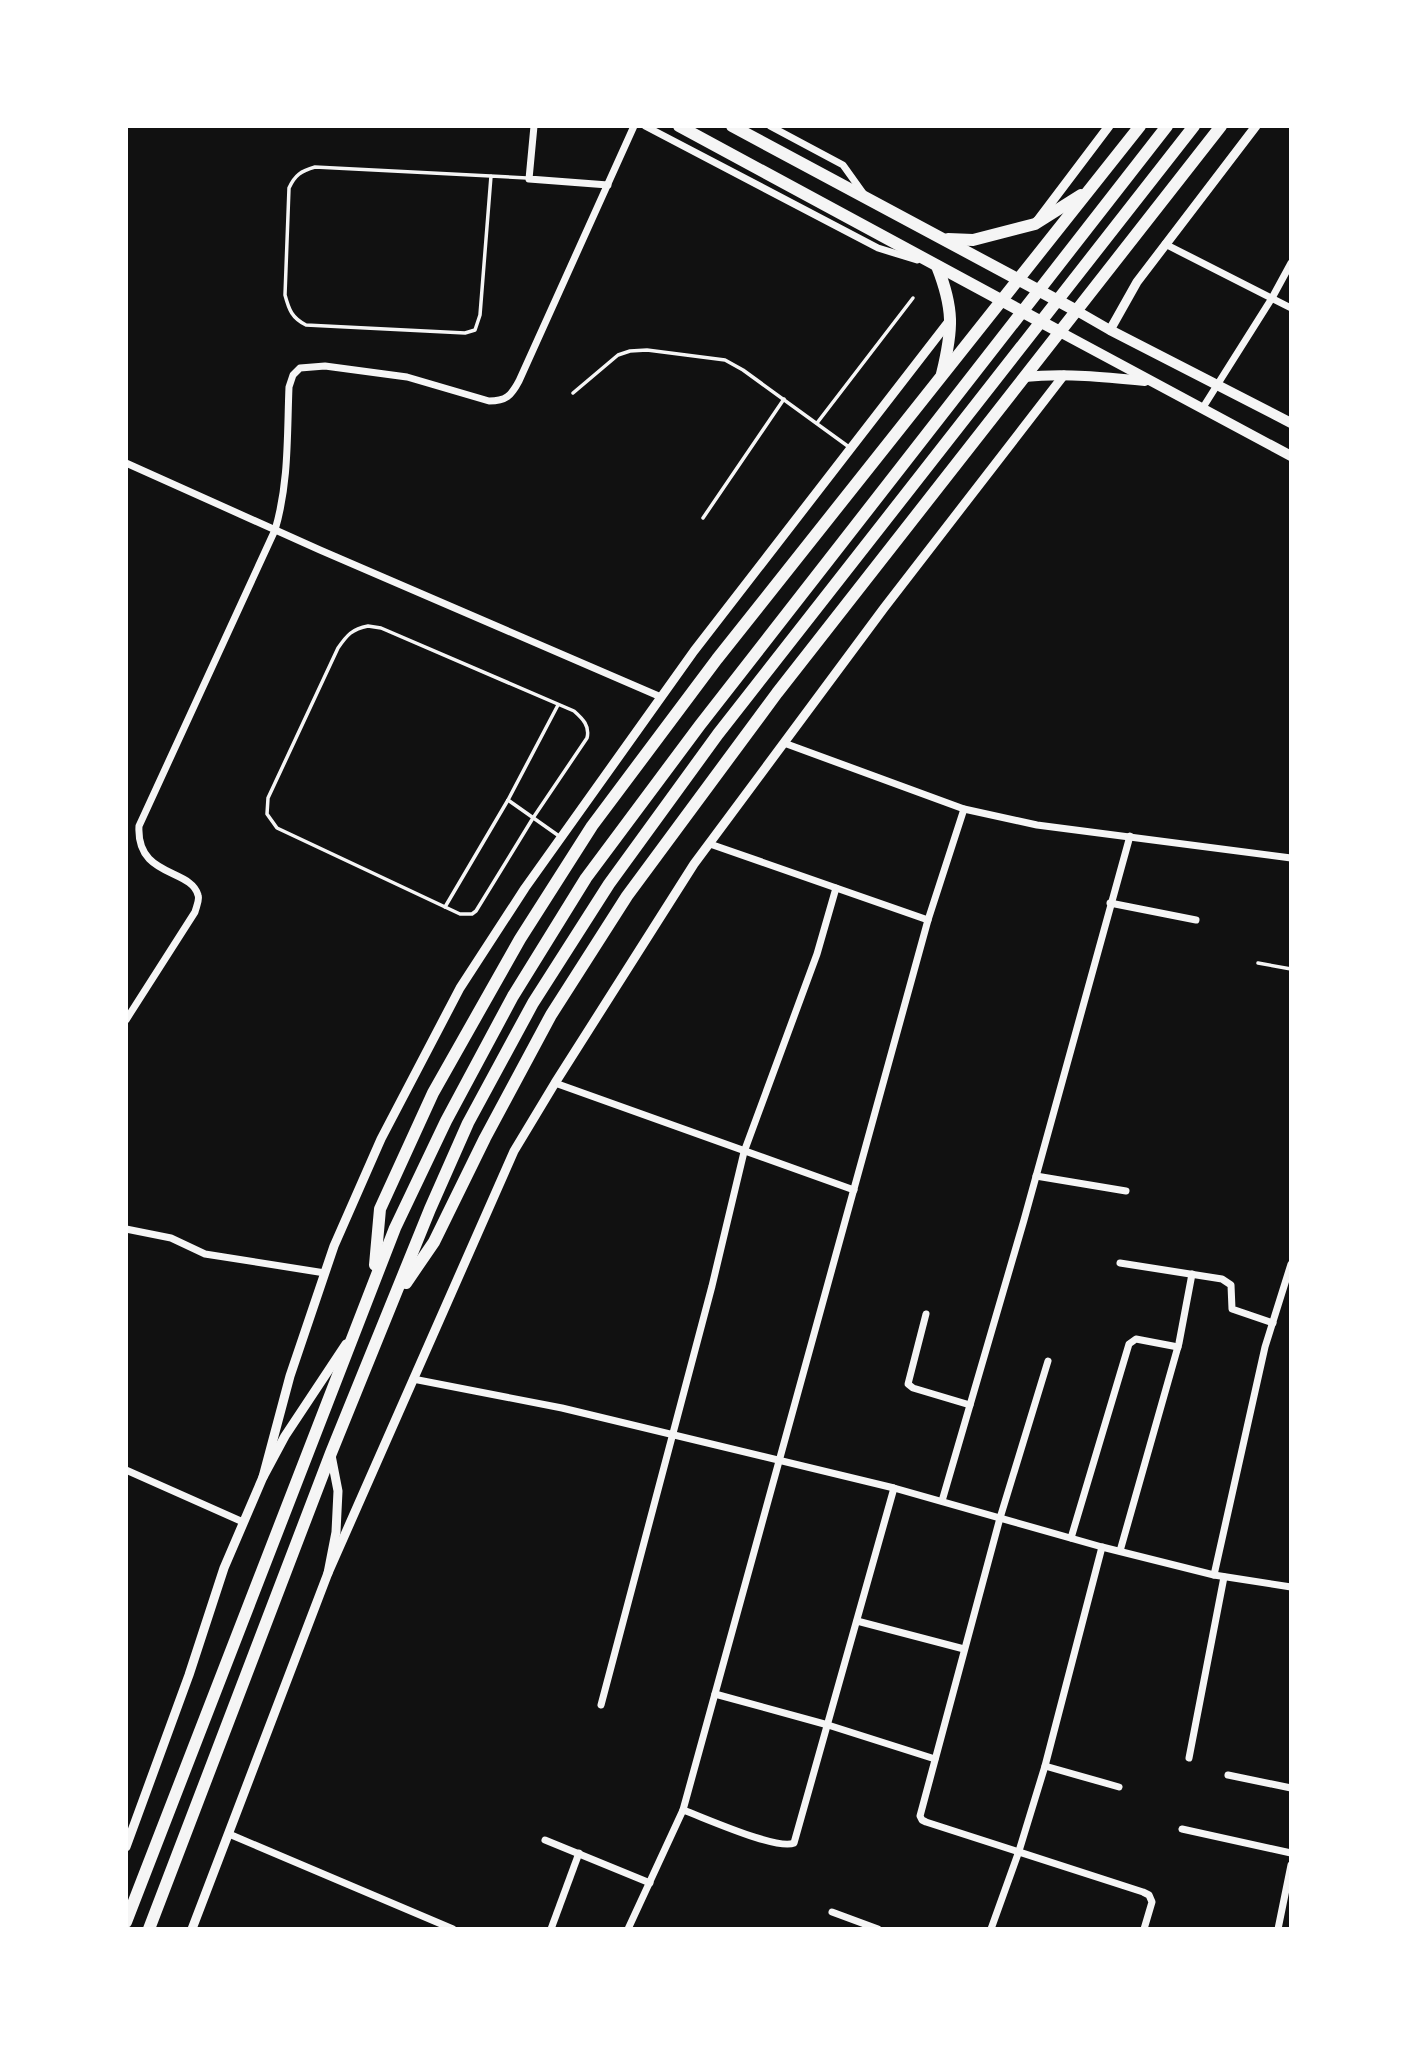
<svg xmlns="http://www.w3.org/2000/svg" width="1417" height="2055" viewBox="0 0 1417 2055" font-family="'DM Sans',sans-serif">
<rect width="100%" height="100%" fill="#111"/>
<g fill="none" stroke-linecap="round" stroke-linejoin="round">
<g stroke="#f5f5f5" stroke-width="3.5">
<path d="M 491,176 L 480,315 L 475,330 L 465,333 L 306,325 C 292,318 289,310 285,295 L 289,188 C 295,175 301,171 315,167 L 527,178"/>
<path d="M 573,393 L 618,355 L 630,351 L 647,350 L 725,360 L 743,370 L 849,447"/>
<path d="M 817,423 L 913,298"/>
<path d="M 703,518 L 784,399"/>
<path d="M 368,626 L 381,628 L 574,711 C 583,719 590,726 587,738 L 533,818 L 476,911 L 472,914 L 460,914 L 277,828 L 267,814 L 268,798 L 338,648 C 347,635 352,629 368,626 Z"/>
<path d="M 508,800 L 559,836"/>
<path d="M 445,907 L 508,800 L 558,705"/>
<path d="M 1258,963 L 1291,969"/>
</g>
<g stroke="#f5f5f5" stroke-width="7">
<path d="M 534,126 L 529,179 L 608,185"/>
<path d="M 645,126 L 878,248 L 917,260"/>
<path d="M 770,126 L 843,165 L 863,193"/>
<path d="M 1165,244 L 1291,308"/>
<path d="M 1202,409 L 1272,298 L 1291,263"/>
<path d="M 126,463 L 320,550 L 661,697"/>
<path d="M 784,743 L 964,809 L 1037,825 L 1291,858"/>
<path d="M 710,844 L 928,920"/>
<path d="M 1110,903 L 1196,920"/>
<path d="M 126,1020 L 195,912 C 196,907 200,900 198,895 C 191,868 136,878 139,826 L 275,530 C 289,483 287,435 289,387 L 293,375 L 300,368 L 325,366 L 407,377 L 489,401 C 506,401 511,396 519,381 L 634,126"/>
<path d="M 555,1083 L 854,1190"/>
<path d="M 1036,1176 L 1126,1191"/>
<path d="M 126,1229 L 171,1238 L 205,1254 L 325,1273"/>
<path d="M 1120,1263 L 1222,1279 L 1231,1285 L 1232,1309 L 1273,1323"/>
<path d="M 926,1314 L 908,1384 L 913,1388 L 970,1405"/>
<path d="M 1048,1361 L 1000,1518 L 920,1816 L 922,1820 L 926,1822 L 1143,1892 L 1149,1895 L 1152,1902 L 1144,1929"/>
<path d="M 413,1379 L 562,1408 L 894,1488 L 1102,1547 L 1214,1575 L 1291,1587"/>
<path d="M 126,1470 L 243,1522"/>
<path d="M 942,1501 L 1024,1220 L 1130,836"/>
<path d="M 1071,1538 L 1129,1344 L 1136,1339 L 1178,1347"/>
<path d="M 1120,1551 L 1179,1343 L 1192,1274"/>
<path d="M 1214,1575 L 1265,1347 L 1291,1264"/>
<path d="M 857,1621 L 964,1649"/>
<path d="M 715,1694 L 828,1725 L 935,1759"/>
<path d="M 601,1705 L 712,1286 L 744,1152 L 817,954 L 836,888"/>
<path d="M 1189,1758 L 1224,1577"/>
<path d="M 1045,1766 L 1119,1787"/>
<path d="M 1228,1775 L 1291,1788"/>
<path d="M 683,1810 C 703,1817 778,1851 794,1843 L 894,1488"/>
<path d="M 1182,1829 L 1291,1853"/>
<path d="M 229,1834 L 453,1929"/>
<path d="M 545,1840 L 650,1883"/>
<path d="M 832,1912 L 878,1929"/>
<path d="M 551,1929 L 579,1853"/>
<path d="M 628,1929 L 683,1810 L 928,920 L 964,809"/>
<path d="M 991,1929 L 1019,1851 L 1045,1766 L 1102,1547"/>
<path d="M 1278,1929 L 1291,1865"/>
</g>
<g stroke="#f5f5f5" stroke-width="9">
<path d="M 1038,220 L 1109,126"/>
<path d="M 1110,330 L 1137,282 L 1256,126"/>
<path d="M 263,1477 L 290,1376 L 334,1246 L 381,1139 L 460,988 L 525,888 L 694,651 L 950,320"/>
<path d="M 328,1573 L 514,1151 L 555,1083 L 694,864 L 884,608 L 1064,375"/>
<path d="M 126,1847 L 189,1675 L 224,1568 L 263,1477 L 285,1436 L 346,1344"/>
<path d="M 192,1929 L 328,1573 L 336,1532 L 338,1491 L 331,1455"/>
</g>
<g stroke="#f5f5f5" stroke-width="10">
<path d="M 1077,311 L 1110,330 L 1291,423"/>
<path d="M 1060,332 L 1291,456"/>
<path d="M 1024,377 C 1065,373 1105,377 1145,381"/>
</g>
<g stroke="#f5f5f5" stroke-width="12">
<path d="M 679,126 L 1060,332"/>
<path d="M 732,126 L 1077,311"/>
<path d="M 948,239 L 973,240 L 1035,224 L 1081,195"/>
<path d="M 937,266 C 954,309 953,329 942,374"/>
<path d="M 375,1265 L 380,1209 L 433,1093 L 520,939 L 592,826 L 717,659 L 1140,126"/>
<path d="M 406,1283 L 434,1242 L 485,1138 L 551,1015 L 627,896 L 777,693 L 1221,126"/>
<path d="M 126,1922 L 395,1228 L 446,1121 L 513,996 L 586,878 L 700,725 L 1167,126"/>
<path d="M 149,1929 L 331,1453 L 430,1209 L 468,1123 L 533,1003 L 609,884 L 718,734 L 1194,126"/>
</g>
</g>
<rect width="1417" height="2055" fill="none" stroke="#ffffff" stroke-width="256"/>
</svg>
